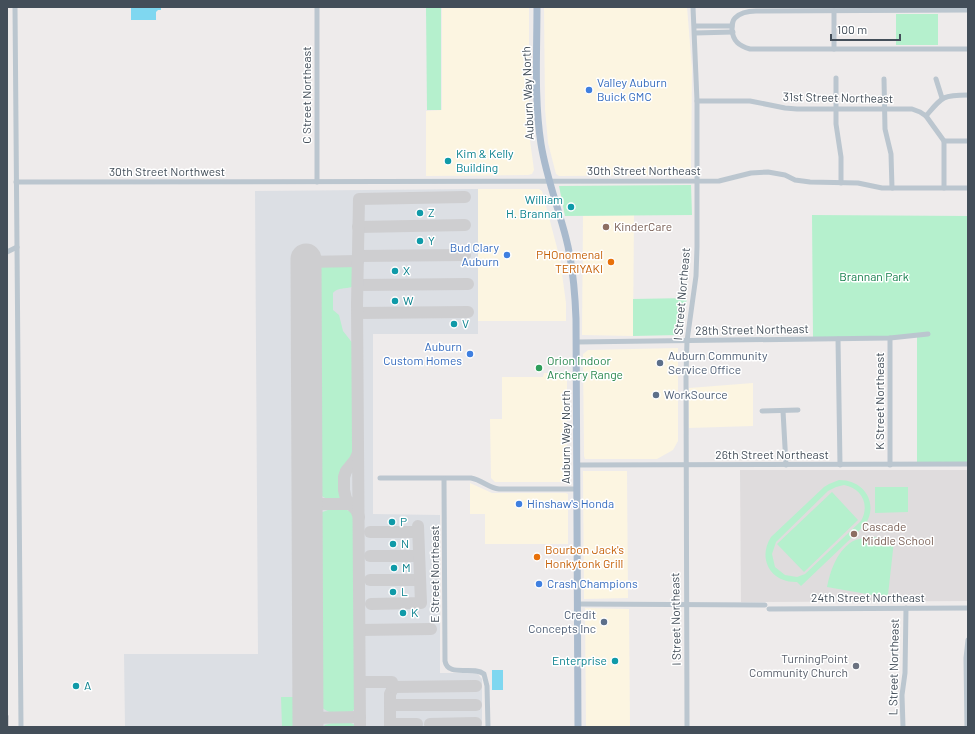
<svg xmlns="http://www.w3.org/2000/svg" width="975" height="734" viewBox="0 0 975 734" font-family="Barlow,sans-serif">
<rect width="100%" height="100%" fill="#eeebeb"/>
<g fill="#fcf5e1">
<path d="M 442,7 L 529,7 L 529,133 L 534,170 L 532,174 L 528,175 L 426,176 L 426,111 L 442,110 Z"/>
<path d="M 544,7 L 687,7 L 692,69 L 691,170 L 686,175 L 559,176 L 556,174 L 548,143 L 545,109 Z"/>
<path d="M 478,189 L 539,189 L 542,191 L 560,259 L 566,303 L 566,321 L 478,321 Z"/>
<path d="M 634,215 L 633,336 L 582,335 L 583,216 Z"/>
<path d="M 678,348 L 678,441 L 673,450 L 657,459 L 585,459 L 584,456 L 583,354 L 588,350 Z"/>
<path d="M 544,373 L 567,373 L 567,482 L 495,482 L 491,478 L 490,419 L 502,419 L 502,377 L 543,377 Z"/>
<path d="M 753,383 L 753,426 L 689,428 L 689,388 Z"/>
<path d="M 583,471 L 627,471 L 628,598 L 584,599 Z"/>
<path d="M 470,483 L 492,493 L 566,493 L 568,494 L 568,544 L 485,544 L 485,514 L 470,514 Z"/>
<path d="M 585,608 L 629,609 L 630,727 L 586,727 Z"/>
</g>
<path fill="#dfdcdd" d="M 740,470 L 968,470 L 968,601 L 741,602 Z"/>
<path fill="#dcdfe4" d="M 478,189 L 478,334 L 373,334 L 373,514 L 440,515 L 440,673 L 477,673 L 482,679 L 482,727 L 125,727 L 124,654 L 258,654 L 255,191 Z"/>
<g fill="#b5f0cd" fill-rule="evenodd">
<path d="M 426,7 L 441,7 L 441,110 L 427,110 Z"/>
<rect x="896" y="14" width="42" height="31"/>
<path d="M 691,185 L 692,215 L 565,216 L 559,186 Z"/>
<path d="M 812,215 L 968,216 L 968,464 L 917,464 L 917,337 L 813,339 Z"/>
<path d="M 330,263 L 341,263 L 355,266 C 362,298 343,282 333,293 L 333,310 L 339,315 L 343,331 L 354,345 L 355,451 C 354,459 346,462 343,469 C 339,477 342,490 341,498 C 337,500 334,501 329,499 C 313,496 316,478 316,465 L 315,265 Z"/>
<path d="M 687,298 L 679,335 L 633,336 L 633,299 Z"/>
<path d="M 839,480 C 865,480 879,504 865,525 L 801,586 L 797,582 C 771,583 757,559 771,537 L 824,487 L 829,484 ZM 844,485 C 862,488 870,505 861,521 L 805,574 L 797,577 L 785,575 L 775,567 L 772,554 L 776,542 L 828,491 L 836,487 Z"/>
<path d="M 875,487 L 908,487 L 908,512 L 875,513 Z"/>
<path d="M 832,492 L 858,520 L 804,572 L 777,544 Z"/>
<path d="M 335,508 C 343,509 350,509 355,516 L 357,675 L 357,703 L 353,711 C 339,715 326,715 317,702 L 317,523 L 320,513 L 328,510 Z"/>
<path d="M 874,537 L 894,541 L 888,595 L 884,597 L 827,587 C 830,572 836,553 850,543 C 857,538 865,538 874,537 Z"/>
<path d="M 281,697 L 301,697 L 302,727 L 282,727 Z"/>
<path d="M 336,722 L 349,722 L 355,725 L 356,727 L 323,727 L 325,725 Z"/>
</g>
<g fill="#7fd7f0">
<path d="M 131,7 L 161,7 L 161,10 L 158,10 L 156,12 L 156,20 L 131,20 Z"/>
<rect x="492" y="670" width="11" height="20"/>
</g>
<g fill="none" stroke-linecap="round" stroke-linejoin="round">
<g stroke="#ceced0" stroke-width="12">
<path d="M 358,227 L 465,225"/>
<path d="M 358,256 L 465,255"/>
<path d="M 306,262 L 358,261"/>
<path d="M 358,285 L 468,284"/>
<path d="M 358,313 L 468,312"/>
<path d="M 358,453 L 355,460 L 346,471 L 344,477 L 344,490 L 346,499 L 356,510 L 359,517"/>
<path d="M 307,504 L 356,504"/>
<path d="M 370,532 L 418,532"/>
<path d="M 370,556 L 419,556"/>
<path d="M 370,580 L 420,580"/>
<path d="M 371,604 L 421,603 L 418,526"/>
<path d="M 360,630 L 431,629"/>
<path d="M 360,682 L 392,682 L 392,690 L 390,694 L 390,727"/>
<path d="M 392,687 L 476,686"/>
<path d="M 390,705 L 476,705"/>
<path d="M 308,718 L 360,717"/>
<path d="M 390,724 L 417,724"/>
<path d="M 430,724 L 476,723"/>
<path d="M 360,727 L 357,305 L 359,199 L 465,197"/>
</g>
<path stroke="#ceced0" stroke-width="31" d="M 306,259 L 308,727"/>
<g stroke="#bbc6cf" stroke-width="5">
<path d="M 15,7 L 21,727"/>
<path d="M 317,7 L 317,182"/>
<path d="M 968,10 L 756,11 C 749,11 741,12 735,18 C 732,21 732,25 732,30 C 733,41 739,46 750,49 L 968,49"/>
<path d="M 834,11 L 834,49"/>
<path d="M 695,26 L 732,26"/>
<path d="M 695,33 L 733,32"/>
<path d="M 836,78 L 836,124 L 841,157 L 841,183"/>
<path d="M 884,79 L 885,129 L 891,154 L 892,188"/>
<path d="M 936,79 L 942,98"/>
<path d="M 697,101 L 750,101 L 785,108 L 797,109 L 912,109 L 920,112 L 926,116 C 942,97 942,95 968,95"/>
<path d="M 926,116 L 944,141 L 944,188"/>
<path d="M 944,141 L 968,141"/>
<path d="M 16,182 L 719,181 L 751,173 L 768,172 L 785,175 L 795,180 L 810,182 L 858,183 L 882,188 L 968,188"/>
<path d="M 7,252 L 17,247"/>
<path d="M 890,338 L 890,465"/>
<path d="M 838,339 L 840,465"/>
<path d="M 577,342 L 890,338 L 928,334"/>
<path d="M 762,411 L 798,410"/>
<path d="M 783,411 L 786,465"/>
<path d="M 577,465 L 968,464"/>
<path d="M 380,478 L 471,478 C 482,480 489,488 499,489 L 577,489"/>
<path d="M 444,479 L 445,661 C 448,678 473,665 484,674 L 487,686 L 488,727"/>
<path d="M 577,604 L 765,605"/>
<path d="M 769,609 L 968,608"/>
<path d="M 687,727 L 686,375 L 687,341 L 696,276 L 697,247 L 697,101 L 693,7"/>
<path d="M 903,727 L 902,695 L 905,673 L 906,608"/>
<path d="M 967,727 L 966,658 L 968,640"/>
</g>
<path stroke="#a9bacd" stroke-width="7" d="M 537,7 C 537,52 534,99 541,144 C 546,176 558,207 566,238 C 573,265 575,292 576,319 L 578,727"/>
<defs>
<path id="rail" d="M 7,716 L 7,727"/>
</defs>
<use href="#rail" stroke="#adb0b6" stroke-width="3"/>
<use href="#rail" stroke="#fff" stroke-width="1.5" stroke-dasharray="4.5" stroke-linecap="butt"/>
</g>
<g fill="#3f7fe0" stroke="#fff" stroke-width="1.5">
<circle cx="589" cy="90" r="4"/>
<circle cx="507" cy="255" r="4"/>
<circle cx="470" cy="354" r="4"/>
<circle cx="519" cy="504" r="4"/>
<circle cx="539" cy="584" r="4"/>
</g>
<g fill="#0f9aa8" stroke="#fff" stroke-width="1.5">
<circle cx="448" cy="161" r="4"/>
<circle cx="571" cy="207" r="4"/>
<circle cx="420" cy="213" r="4"/>
<circle cx="420" cy="241" r="4"/>
<circle cx="395" cy="271" r="4"/>
<circle cx="395" cy="301" r="4"/>
<circle cx="454" cy="324" r="4"/>
<circle cx="392" cy="522" r="4"/>
<circle cx="393" cy="544" r="4"/>
<circle cx="394" cy="568" r="4"/>
<circle cx="393" cy="592" r="4"/>
<circle cx="403" cy="613" r="4"/>
<circle cx="615" cy="661" r="4"/>
<circle cx="76" cy="686" r="4"/>
</g>
<g fill="#8d6e63" stroke="#fff" stroke-width="1.5">
<circle cx="606" cy="227" r="4"/>
<circle cx="854" cy="534" r="4"/>
</g>
<g fill="#e8710a" stroke="#fff" stroke-width="1.5">
<circle cx="611" cy="262" r="4"/>
<circle cx="537" cy="557" r="4"/>
</g>
<g fill="#5c6f8a" stroke="#fff" stroke-width="1.5">
<circle cx="660" cy="363" r="4"/>
<circle cx="656" cy="395" r="4"/>
<circle cx="604" cy="622" r="4"/>
</g>
<circle fill="#2e9e5b" stroke="#fff" stroke-width="1.5" cx="539" cy="368" r="4"/>
<circle fill="#6b7280" stroke="#fff" stroke-width="1.5" cx="856" cy="666" r="4"/>
<g text-anchor="middle" stroke-width="3" stroke-linejoin="round" paint-order="stroke">
<g font-size="12" fill="#366cbe" stroke="#fff" text-anchor="start">
<text x="597" y="87">Valley Auburn<tspan x="597" dy="14">Buick GMC</tspan></text>
<text x="499" y="252" text-anchor="end">Bud Clary<tspan x="499" dy="14">Auburn</tspan></text>
<text x="462" y="351" text-anchor="end">Auburn<tspan x="462" dy="14">Custom Homes</tspan></text>
<text x="527" y="508">Hinshaw's Honda</text>
<text x="547" y="588">Crash Champions</text>
</g>
<g font-size="12" fill="#434e59" stroke="#fff">
<text transform="translate(528 93) rotate(-92)" y="4">Auburn Way North</text>
<text transform="translate(307 95) rotate(-90)" y="4">C Street Northeast</text>
<text transform="translate(838 98) rotate(1)" y="4">31st Street Northeast</text>
<text x="644" y="175">30th Street Northeast</text>
<text x="167" y="176">30th Street Northwest</text>
<text transform="translate(682 294) rotate(-85)" y="4">I Street Northeast</text>
<text transform="translate(752 330) rotate(-1)" y="4">28th Street Northeast</text>
<text transform="translate(880 401) rotate(-90)" y="4">K Street Northeast</text>
<text transform="translate(566 437) rotate(-90)" y="4">Auburn Way North</text>
<text x="772" y="459">26th Street Northeast</text>
<text transform="translate(435 574) rotate(-90)" y="4">E Street Northeast</text>
<text x="868" y="602">24th Street Northeast</text>
<text transform="translate(676 619) rotate(-91)" y="4">I Street Northeast</text>
<text transform="translate(894 667) rotate(-89)" y="4">L Street Northeast</text>
</g>
<g font-size="12" fill="#0d838f" stroke="#fff" text-anchor="start">
<text x="456" y="158">Kim &amp; Kelly<tspan x="456" dy="14">Building</tspan></text>
<text x="563" y="204" text-anchor="end">William<tspan x="563" dy="14">H. Brannan</tspan></text>
<text x="428" y="217">Z</text>
<text x="428" y="245">Y</text>
<text x="403" y="275">X</text>
<text x="403" y="305">W</text>
<text x="462" y="328">V</text>
<text x="400" y="526">P</text>
<text x="401" y="548">N</text>
<text x="402" y="572">M</text>
<text x="401" y="596">L</text>
<text x="411" y="617">K</text>
<text x="607" y="665" text-anchor="end">Enterprise</text>
<text x="84" y="690">A</text>
</g>
<g font-size="12" fill="#785e54" stroke="#fff" text-anchor="start">
<text x="614" y="231">KinderCare</text>
<text x="862" y="531">Cascade<tspan x="862" dy="14">Middle School</tspan></text>
</g>
<g font-size="12" fill="#c56008" stroke="#fff" text-anchor="end">
<text x="603" y="259">PHOnomenal<tspan x="603" dy="14">TERIYAKI</tspan></text>
<text x="545" y="554" text-anchor="start">Bourbon Jack's<tspan x="545" dy="14">Honkytonk Grill</tspan></text>
</g>
<g font-size="12" fill="#117d49" stroke="#fff">
<text x="874" y="281">Brannan Park</text>
</g>
<g font-size="12" fill="#4e5e75" stroke="#fff" text-anchor="start">
<text x="668" y="360">Auburn Community<tspan x="668" dy="14">Service Office</tspan></text>
<text x="664" y="399">WorkSource</text>
<text x="596" y="619" text-anchor="end">Credit<tspan x="596" dy="14">Concepts Inc</tspan></text>
</g>
<g font-size="12" fill="#27864d" stroke="#fff" text-anchor="start">
<text x="547" y="365">Orion Indoor<tspan x="547" dy="14">Archery Range</tspan></text>
</g>
<g font-size="12" fill="#5b616d" stroke="#fff" text-anchor="end">
<text x="848" y="663">TurningPoint<tspan x="848" dy="14">Community Church</tspan></text>
</g>
</g>
<rect width="975" height="734" fill="none" stroke="#434e59" stroke-width="16"/>
<path d="M831 34v6h69v-6" fill="none" stroke="#434e59" stroke-width="2"/>
<text x="837" y="34" font-size="12" fill="#434e59" stroke="#ffffff" stroke-width="3" paint-order="stroke">100 m</text>
</svg>
